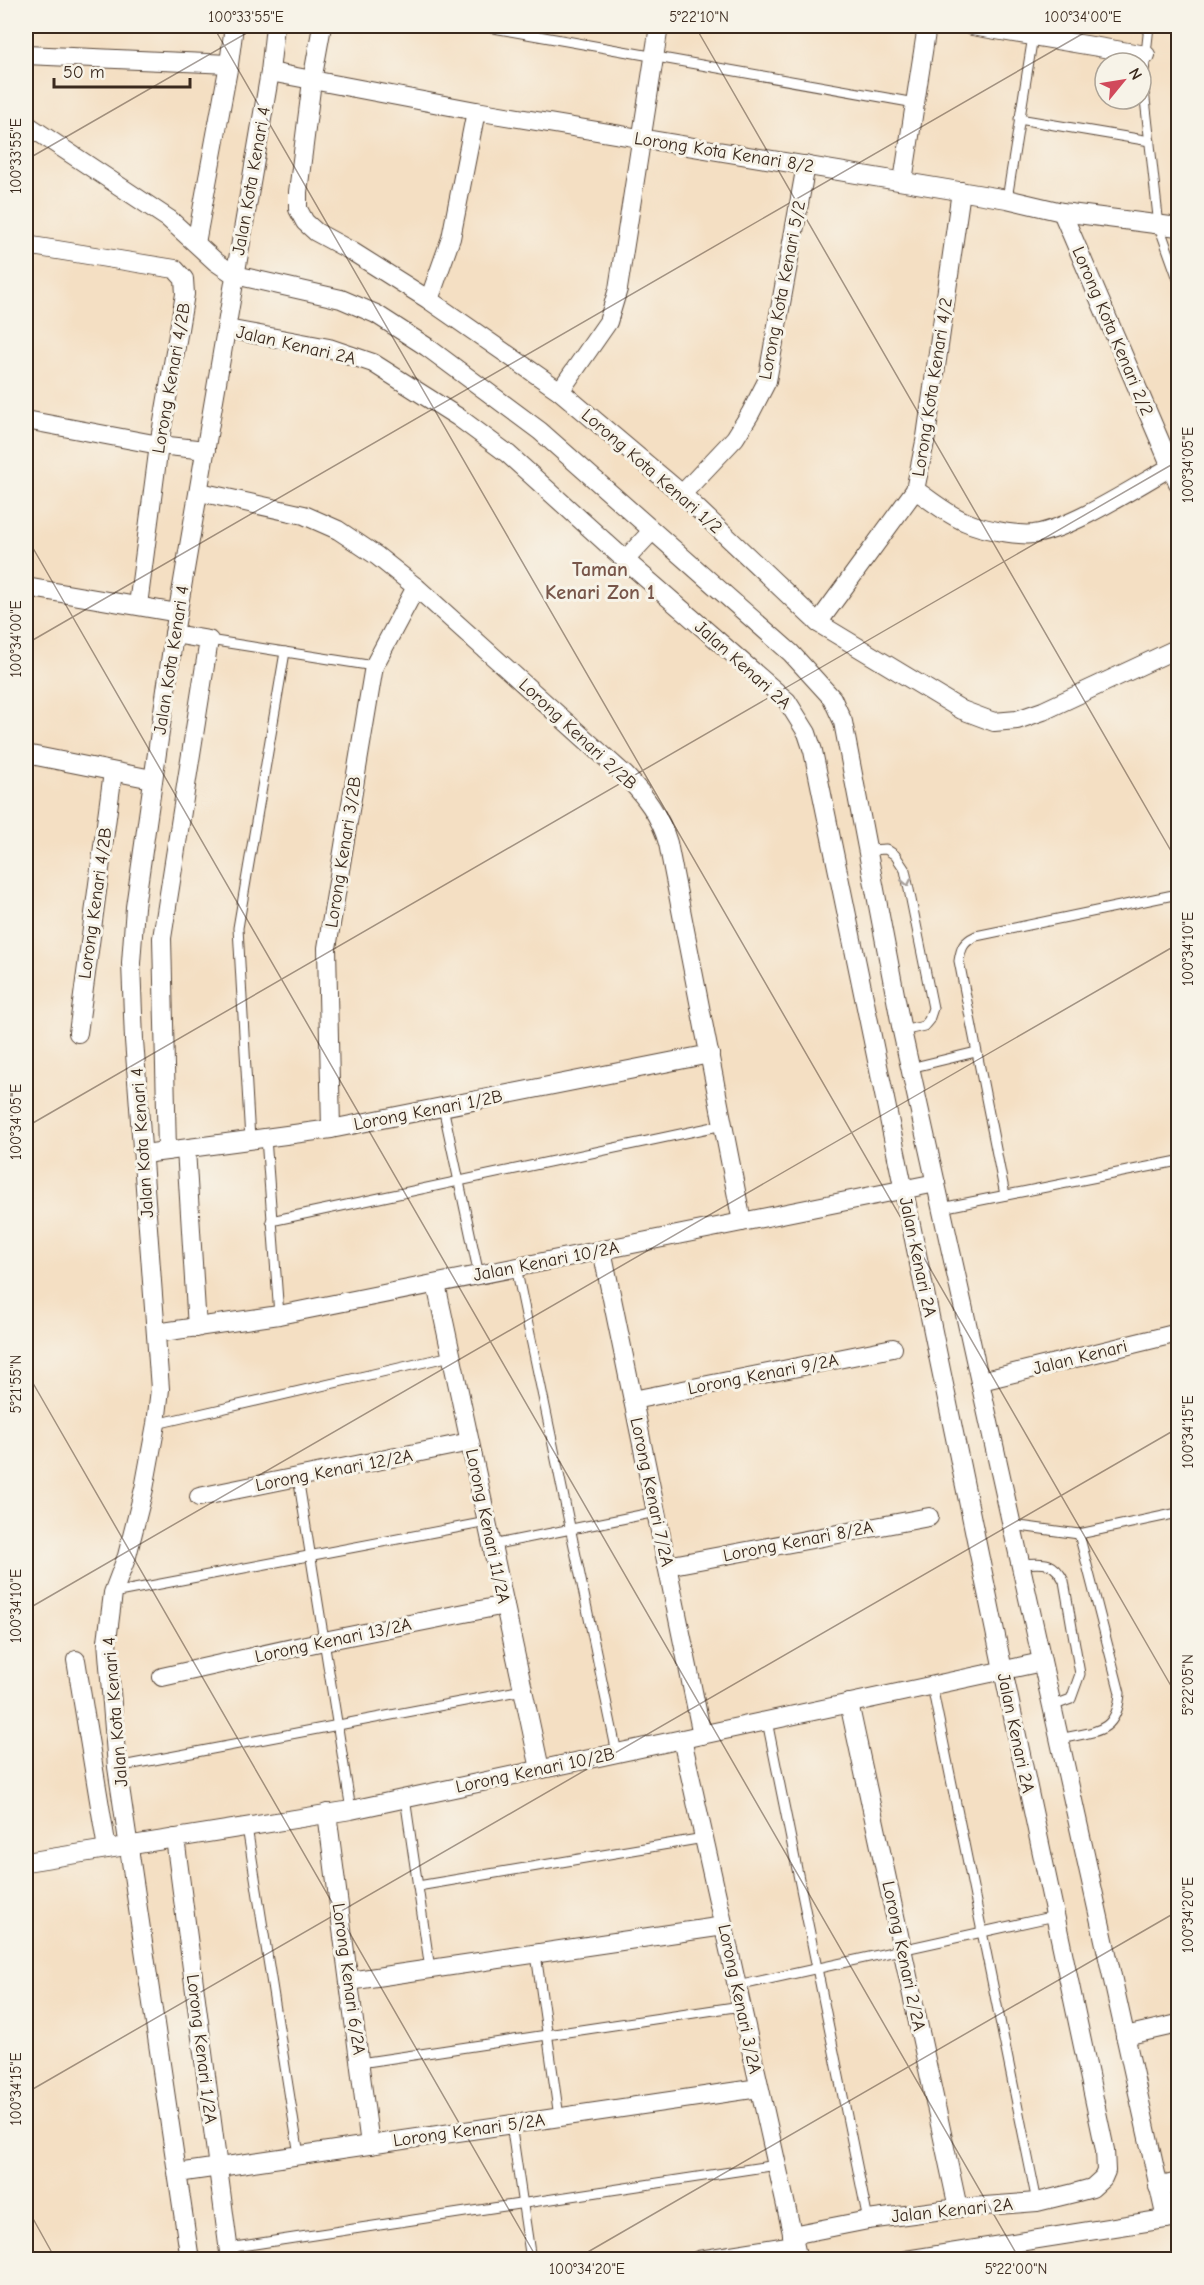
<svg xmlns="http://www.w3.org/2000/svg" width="1204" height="2285" viewBox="0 0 1204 2285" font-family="'Comic Neue',sans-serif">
<rect width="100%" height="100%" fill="#f7f3e8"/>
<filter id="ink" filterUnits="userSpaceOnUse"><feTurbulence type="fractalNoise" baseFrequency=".0167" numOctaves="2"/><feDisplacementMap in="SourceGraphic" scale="12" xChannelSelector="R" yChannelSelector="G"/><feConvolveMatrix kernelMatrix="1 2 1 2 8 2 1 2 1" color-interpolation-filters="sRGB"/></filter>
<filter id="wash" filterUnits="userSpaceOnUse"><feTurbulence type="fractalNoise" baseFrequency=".008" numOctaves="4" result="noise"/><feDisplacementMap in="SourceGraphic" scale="24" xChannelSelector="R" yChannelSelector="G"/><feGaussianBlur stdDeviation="1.35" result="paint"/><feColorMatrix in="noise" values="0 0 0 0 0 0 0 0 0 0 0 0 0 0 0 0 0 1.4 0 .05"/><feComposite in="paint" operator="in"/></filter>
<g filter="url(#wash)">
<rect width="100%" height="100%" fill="#f4dfc3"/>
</g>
<g filter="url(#ink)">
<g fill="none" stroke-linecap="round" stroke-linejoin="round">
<defs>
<g id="service">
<path d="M 482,26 L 915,103"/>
<path d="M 1149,26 L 1143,81 L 1159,226 L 1178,279"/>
<path d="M 1019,119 L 1150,141"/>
<path d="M 1007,199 L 1033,36"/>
<path d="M 209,640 L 374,666"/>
<path d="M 869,850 L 886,849 L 895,855 L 905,870 L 933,1008 L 929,1020 L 924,1026 L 902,1031"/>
<path d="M 910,1068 L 976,1052"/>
<path d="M 443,1107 L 479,1275"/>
<path d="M 266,1138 L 279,1315"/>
<path d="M 250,1140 L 238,928 L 285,652"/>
<path d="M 1005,1195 L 959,961 C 961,948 963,942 976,936 L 1178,894"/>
<path d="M 941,1208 L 1178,1161"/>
<path d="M 271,1221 L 723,1125"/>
<path d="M 516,1267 L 617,1753"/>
<path d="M 156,1424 L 451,1356"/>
<path d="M 298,1477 L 351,1810"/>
<path d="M 1012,1525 L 1079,1534 L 1178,1513"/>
<path d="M 492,1545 L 656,1512"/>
<path d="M 1021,1564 C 1042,1563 1053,1559 1064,1581 L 1080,1674 L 1071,1699 L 1052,1706"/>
<path d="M 113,1593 L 487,1522"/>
<path d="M 932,1686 L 1037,2202"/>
<path d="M 767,1721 L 868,2220"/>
<path d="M 1059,1739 C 1094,1731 1117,1735 1120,1693 L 1079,1534"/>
<path d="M 117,1767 L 523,1690"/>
<path d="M 405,1798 L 430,1969"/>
<path d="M 247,1827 L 299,2155"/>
<path d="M 418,1886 L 704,1838"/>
<path d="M 536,1954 L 559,2117"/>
<path d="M 737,1986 L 1055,1916"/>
<path d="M 360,2063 L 741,2006"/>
<path d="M 511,2124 L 531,2260"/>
<path d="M 228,2248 L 777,2165"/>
</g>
<g id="minor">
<path d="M 322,26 L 312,81 L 298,192 L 298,209 L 305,222 L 316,232 L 353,252 L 429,300 L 560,391 L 682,494 L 818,623 L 962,710 L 994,722 L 1017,720 L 1043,711 L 1178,648"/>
<path d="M 972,26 L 1146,55"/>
<path d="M 26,55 L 229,64"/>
<path d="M 270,72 L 476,111 L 1007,199 L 1062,212 L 1178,227"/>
<path d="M 26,124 L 169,219 L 216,262 L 235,275 L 341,299 L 376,314 L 427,347 L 540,431 L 791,653 L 832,698 L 843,722 L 902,1031 L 1166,2219"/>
<path d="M 903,181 L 927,26"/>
<path d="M 1062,212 L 1178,483"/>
<path d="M 196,243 L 229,64 L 234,26"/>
<path d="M 26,245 L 175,269 L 184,279 L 185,294 L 159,445 L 138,605"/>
<path d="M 429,300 L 451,238 L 476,111"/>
<path d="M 227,329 L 329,348 L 373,363 L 458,417 L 508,454 L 625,560 L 787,701 L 807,733 L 813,751 L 1003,1670 L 1105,2150 L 1106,2171 L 1103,2178 L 1092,2188 L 1074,2193 L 1037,2202 L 958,2208 L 868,2220 L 792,2235"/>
<path d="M 560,391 L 608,322 L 618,289 L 659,26"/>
<path d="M 26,420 L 159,445 L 206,450"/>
<path d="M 915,490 C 931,500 948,515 966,522 C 981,529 1017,536 1034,534 C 1073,528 1135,487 1171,467"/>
<path d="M 200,492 L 304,515 L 338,530 L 377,556 L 416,587 L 625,775 C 645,796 660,815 668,843 L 742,1222"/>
<path d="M 682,494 L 735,438 L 750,414 L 767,381 L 806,165"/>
<path d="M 625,560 L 652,531"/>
<path d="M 26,587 L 178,613"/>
<path d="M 818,623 L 915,490 L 926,437 L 961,191"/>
<path d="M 26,754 L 152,779"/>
<path d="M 78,1033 L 113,772"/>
<path d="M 331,1129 L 327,948 L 374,666 L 416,587"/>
<path d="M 186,1149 L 197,1328"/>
<path d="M 167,1151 L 162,938 L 209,640 L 174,634"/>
<path d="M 144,1154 L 331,1129 L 710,1054"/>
<path d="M 602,1250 L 702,1735"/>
<path d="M 436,1284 L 540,1769"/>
<path d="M 156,1333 L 279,1315 L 936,1183"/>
<path d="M 981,1381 L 1178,1333"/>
<path d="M 633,1400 L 893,1348"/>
<path d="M 199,1497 L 470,1442"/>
<path d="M 667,1566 L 929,1517"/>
<path d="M 76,1660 L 107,1849"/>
<path d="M 162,1677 L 324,1641 L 505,1605"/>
<path d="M 849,1703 L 958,2208"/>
<path d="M 682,1739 L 798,2260"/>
<path d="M 327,1813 L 370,2145"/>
<path d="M 175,1838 L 230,2260"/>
<path d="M 26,1862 L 351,1810 L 1042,1662"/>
<path d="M 349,1981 L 724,1926"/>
<path d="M 1125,2036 L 1178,2024"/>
<path d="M 178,2173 L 759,2088"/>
<path d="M 1158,2187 L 1178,2182"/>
<path d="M 190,2260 L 117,1767 L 107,1641 L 113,1593 L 127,1556 L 144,1489 L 156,1424 L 160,1389 L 134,1040 L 131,963 L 135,907 L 174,634 L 270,72 L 275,26"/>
<path d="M 699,2260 L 794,2245"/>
<path d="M 906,2260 L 1178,2217"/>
</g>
</defs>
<use href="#service" stroke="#574537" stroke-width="11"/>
<use href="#minor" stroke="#574537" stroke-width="20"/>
<use href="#service" stroke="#fff" stroke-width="9"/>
<use href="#minor" stroke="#fff" stroke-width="18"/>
</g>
<defs><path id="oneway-chevron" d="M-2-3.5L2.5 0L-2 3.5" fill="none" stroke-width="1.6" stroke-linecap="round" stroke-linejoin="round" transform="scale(1.5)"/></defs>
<use stroke="#a79f9a" href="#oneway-chevron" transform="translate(907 882) rotate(78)"/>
</g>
<path fill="none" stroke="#3b2a1e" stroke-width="1.5" stroke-opacity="0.45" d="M 213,26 L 1178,1698M 695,26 L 1178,863M 1177,26 L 1178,28M 26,160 L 259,26M 26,536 L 1020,2260M 26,644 L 1096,26M 26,1127 L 1178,461M 26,1371 L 538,2260M 26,1610 L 1178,944M 26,2093 L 1178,1428M 26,2206 L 56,2260M 574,2260 L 1178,1911"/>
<g text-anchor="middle" stroke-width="6" stroke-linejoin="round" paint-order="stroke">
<g font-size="18" fill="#3b2a1e" stroke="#f7f3e8">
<text transform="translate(724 152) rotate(9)" y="6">Lorong Kota Kenari 8/2</text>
<text transform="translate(251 181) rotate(-80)" y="6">Jalan Kota Kenari 4</text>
<text transform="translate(782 290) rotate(-79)" y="6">Lorong Kota Kenari 5/2</text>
<text transform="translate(1113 331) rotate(67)" y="6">Lorong Kota Kenari 2/2</text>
<text transform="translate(296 345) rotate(13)" y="6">Jalan Kenari 2A</text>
<text transform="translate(171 378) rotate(-80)" y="6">Lorong Kenari 4/2B</text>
<text transform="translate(932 387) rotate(-81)" y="6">Lorong Kota Kenari 4/2</text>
<text transform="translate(652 471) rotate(41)" y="6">Lorong Kota Kenari 1/2</text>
<text transform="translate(171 660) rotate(-81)" y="6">Jalan Kota Kenari 4</text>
<text transform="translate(743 665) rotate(42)" y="6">Jalan Kenari 2A</text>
<text transform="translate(578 734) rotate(43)" y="6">Lorong Kenari 2/2B</text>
<text transform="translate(343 852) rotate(-81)" y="6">Lorong Kenari 3/2B</text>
<text transform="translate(95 903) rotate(-82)" y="6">Lorong Kenari 4/2B</text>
<text transform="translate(428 1110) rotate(-11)" y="6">Lorong Kenari 1/2B</text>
<text transform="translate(142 1143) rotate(-94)" y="6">Jalan Kota Kenari 4</text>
<text transform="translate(918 1257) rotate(78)" y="6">Jalan Kenari 2A</text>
<text transform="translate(546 1261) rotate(-11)" y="6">Jalan Kenari 10/2A</text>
<text transform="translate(1080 1357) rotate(-14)" y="6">Jalan Kenari</text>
<text transform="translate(763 1374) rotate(-11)" y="6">Lorong Kenari 9/2A</text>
<text transform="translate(334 1470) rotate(-11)" y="6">Lorong Kenari 12/2A</text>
<text transform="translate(652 1492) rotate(78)" y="6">Lorong Kenari 7/2A</text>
<text transform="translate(488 1526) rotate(78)" y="6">Lorong Kenari 11/2A</text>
<text transform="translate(798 1541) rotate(-11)" y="6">Lorong Kenari 8/2A</text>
<text transform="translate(333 1640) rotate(-12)" y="6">Lorong Kenari 13/2A</text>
<text transform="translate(115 1712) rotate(-95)" y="6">Jalan Kota Kenari 4</text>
<text transform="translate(1016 1733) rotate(78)" y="6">Jalan Kenari 2A</text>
<text transform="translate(535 1770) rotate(-12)" y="6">Lorong Kenari 10/2B</text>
<text transform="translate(904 1956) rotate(78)" y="6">Lorong Kenari 2/2A</text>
<text transform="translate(349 1979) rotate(82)" y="6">Lorong Kenari 6/2A</text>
<text transform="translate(740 1999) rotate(78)" y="6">Lorong Kenari 3/2A</text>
<text transform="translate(202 2049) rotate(83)" y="6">Lorong Kenari 1/2A</text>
<text transform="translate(469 2130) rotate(-8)" y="6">Lorong Kenari 5/2A</text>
<text transform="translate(952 2210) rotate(-6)" y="6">Jalan Kenari 2A</text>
</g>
<g font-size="20" font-weight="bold" fill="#78564a" stroke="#f7f3e8">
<text x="600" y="576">Taman<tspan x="600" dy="23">Kenari Zon 1</tspan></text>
</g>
</g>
<rect width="1204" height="2285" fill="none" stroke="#f7f3e8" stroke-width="66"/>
<g transform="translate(1123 81) rotate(60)"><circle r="28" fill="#f7f3e8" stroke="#aca397" stroke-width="1.5"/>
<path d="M0-4.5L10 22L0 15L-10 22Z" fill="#d1495b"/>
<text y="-9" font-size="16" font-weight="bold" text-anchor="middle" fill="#3b2a1e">N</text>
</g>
<path d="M54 78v9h136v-9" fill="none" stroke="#3b2a1e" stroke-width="3"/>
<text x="63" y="78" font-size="18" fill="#3b2a1e" stroke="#f7f3e8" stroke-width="4.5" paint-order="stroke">50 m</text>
<rect x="33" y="33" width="1138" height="2219" fill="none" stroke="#3b2a1e" stroke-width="2"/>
<g font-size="15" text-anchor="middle" fill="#3b2a1e">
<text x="246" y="22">100°33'55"E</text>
<text x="699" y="22">5°22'10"N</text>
<text x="1083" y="22">100°34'00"E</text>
<text transform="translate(16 156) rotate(-90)" y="5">100°33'55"E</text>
<text transform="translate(1188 465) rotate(-90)" y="5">100°34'05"E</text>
<text transform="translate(16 639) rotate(-90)" y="5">100°34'00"E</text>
<text transform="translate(1188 949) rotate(-90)" y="5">100°34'10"E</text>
<text transform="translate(16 1122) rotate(-90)" y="5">100°34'05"E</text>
<text transform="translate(16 1384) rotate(-90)" y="5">5°21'55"N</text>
<text transform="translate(1188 1432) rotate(-90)" y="5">100°34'15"E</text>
<text transform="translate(16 1606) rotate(-90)" y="5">100°34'10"E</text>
<text transform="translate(1188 1685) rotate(-90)" y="5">5°22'05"N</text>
<text transform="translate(1188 1915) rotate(-90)" y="5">100°34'20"E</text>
<text transform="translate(16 2089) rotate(-90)" y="5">100°34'15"E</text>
<text x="587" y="2274">100°34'20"E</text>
<text x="1016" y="2274">5°22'00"N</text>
</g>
</svg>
